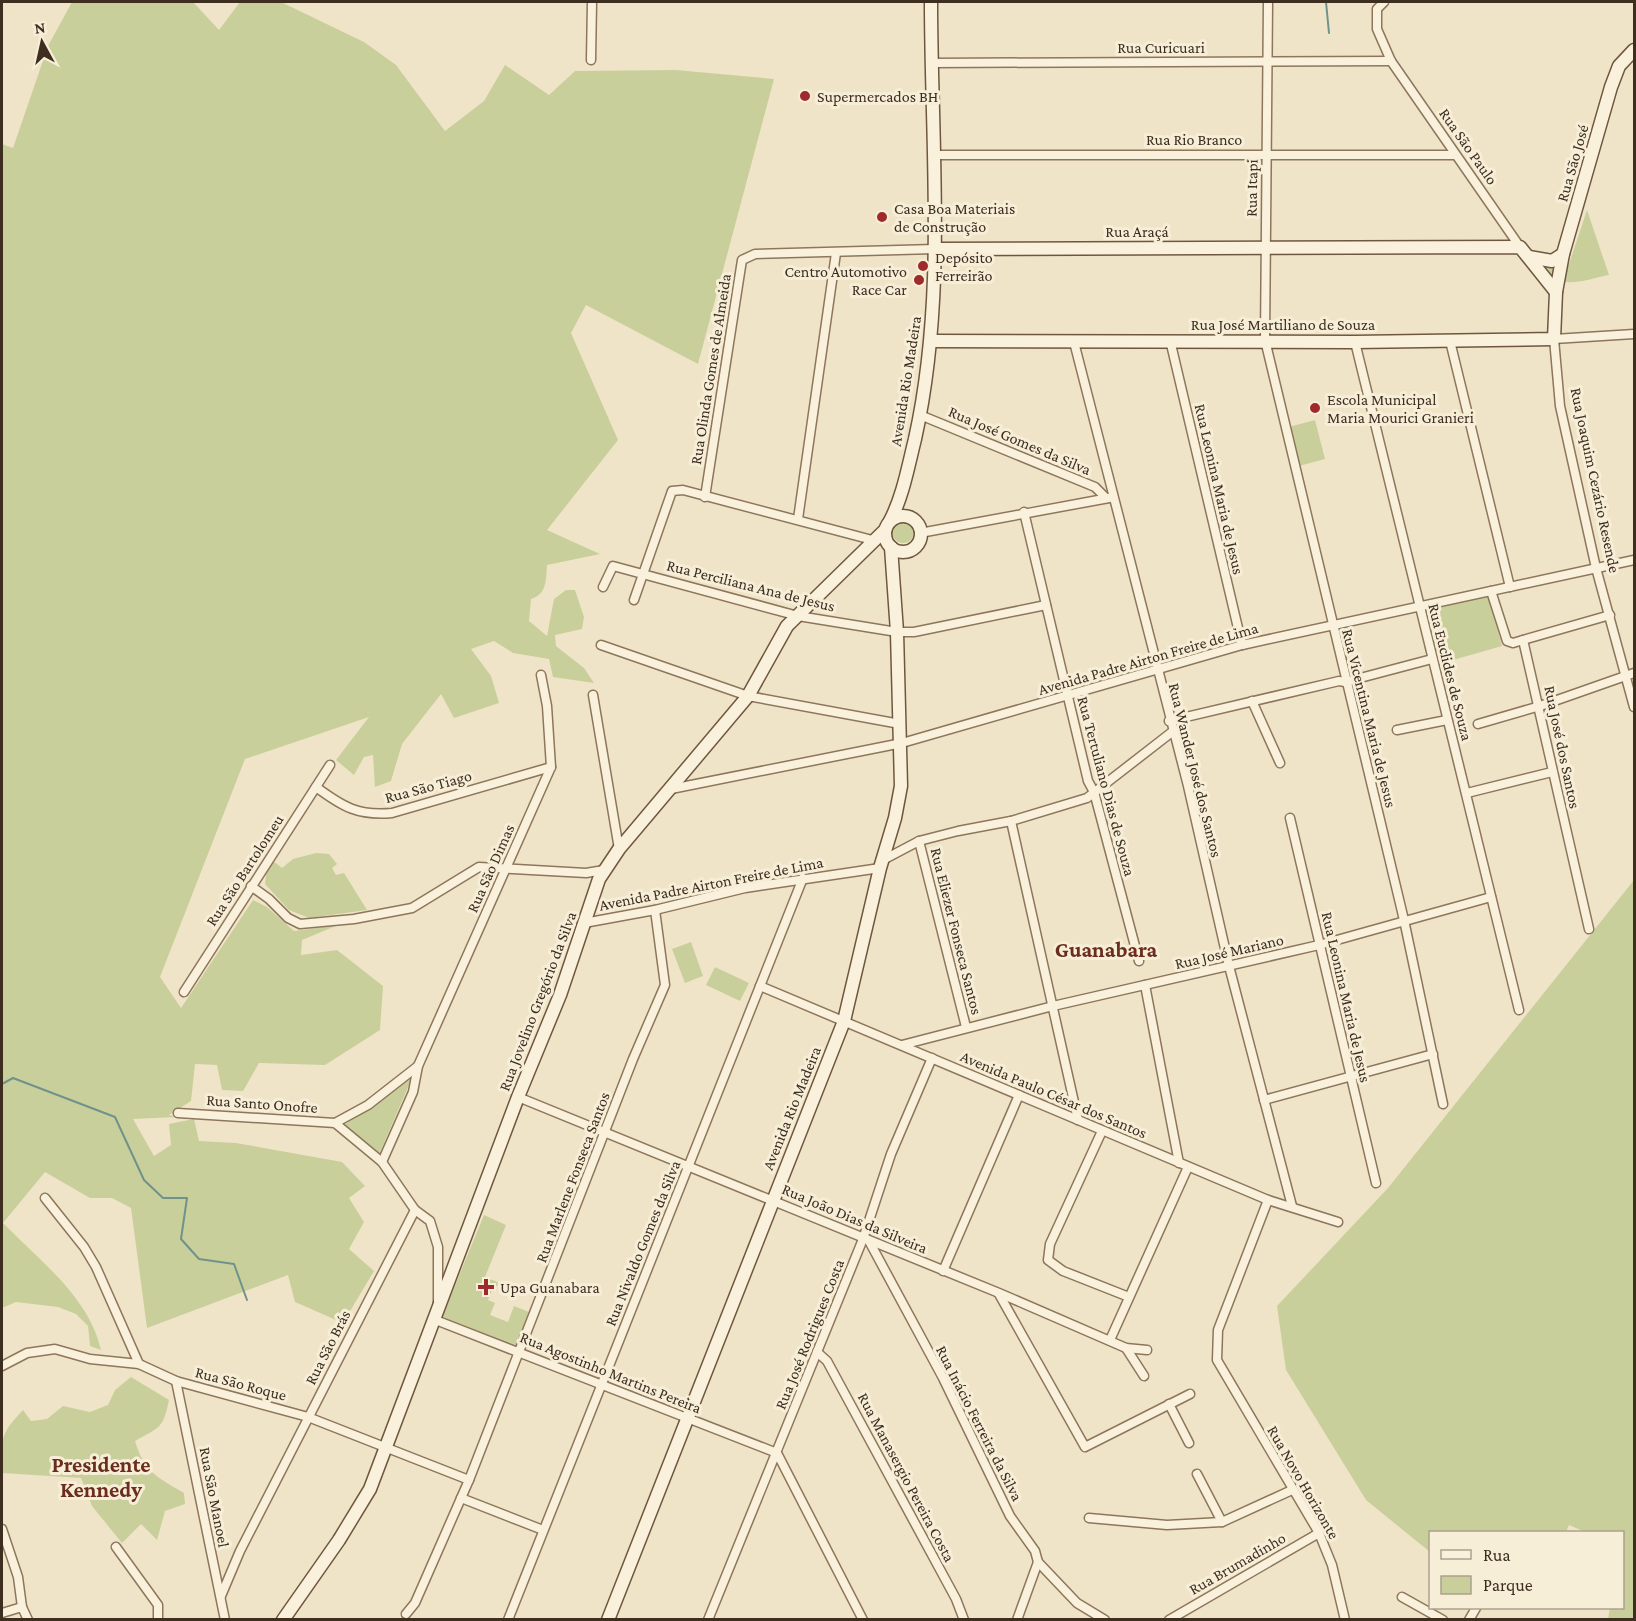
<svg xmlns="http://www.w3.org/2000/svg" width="1636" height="1621" viewBox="0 0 1636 1621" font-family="'Crimson Pro',serif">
<rect width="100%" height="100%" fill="#f0e4c8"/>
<g fill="#c9cf9b">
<path d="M 72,2 L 193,2 L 219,30 L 240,2 L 281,2 L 364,42 L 396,65 L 445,131 L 484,101 L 505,65 L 549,95 L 575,71 L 676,70 L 774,79 L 698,364 L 586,305 L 571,333 L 618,440 L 547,530 L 600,554 L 547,565 C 546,580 547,594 531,599 L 529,621 L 547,636 L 554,599 L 566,590 L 575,590 L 584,617 L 582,629 L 555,635 L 556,646 L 584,668 L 594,683 L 553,677 L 549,659 L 513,653 L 494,641 L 471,649 L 491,676 L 499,703 L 454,718 L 441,694 L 402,744 L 391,781 L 375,787 L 373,755 L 364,757 L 354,775 L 336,760 L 369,717 L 245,759 L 160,977 L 181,1008 L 253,900 L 267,907 L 294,931 L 338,925 L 302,940 L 301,955 L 337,950 L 383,986 L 380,1030 L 325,1065 L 259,1063 L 243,1091 L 222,1090 L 217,1065 L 195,1064 L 191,1101 L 169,1115 L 177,1117 L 133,1119 L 154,1156 L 171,1145 L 169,1124 L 194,1119 L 199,1141 L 236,1143 L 342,1162 L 365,1186 L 349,1198 L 364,1222 L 349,1249 L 374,1271 L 343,1323 L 295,1302 L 288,1275 L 147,1328 L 131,1208 L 112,1198 L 90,1198 L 45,1172 L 3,1223 C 40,1261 89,1297 101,1350 L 90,1346 L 88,1326 L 76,1314 L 58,1307 L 16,1302 L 2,1308 L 2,144 L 13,148 L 48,46 Z"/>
<path d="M 1587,210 L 1609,275 C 1582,280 1561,292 1542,267 L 1553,266 L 1553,277 L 1567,270 Z"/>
<path d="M 1315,420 L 1325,459 L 1299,466 L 1289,427 Z"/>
<circle cx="903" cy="532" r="11"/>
<path d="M 1488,595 L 1502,646 L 1439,664 L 1423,611 Z"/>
<path d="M 316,853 L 329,854 L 337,864 L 332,868 L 336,875 L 344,873 L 367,910 L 309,918 L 289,910 L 265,884 L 267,868 L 273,861 L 282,868 L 293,859 Z"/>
<path d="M 1634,880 L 1634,1619 L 1608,1619 L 1610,1608 L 1622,1608 L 1622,1532 L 1585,1532 L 1569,1525 L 1566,1532 L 1430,1532 L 1430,1552 L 1366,1500 L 1286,1370 L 1277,1306 L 1388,1188 Z"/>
<path d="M 691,942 L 703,976 L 685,983 L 672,949 Z"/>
<path d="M 715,967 L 749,983 L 740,1001 L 706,985 Z"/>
<path d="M 412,1078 L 377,1159 L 340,1128 Z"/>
<path d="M 484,1215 L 506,1225 L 485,1277 L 502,1284 L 493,1287 L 488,1300 L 495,1303 L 490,1315 L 508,1322 L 514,1306 L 529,1312 L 516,1345 L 442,1317 Z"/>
<path d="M 131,1377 L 169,1400 C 163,1430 159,1427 135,1441 C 144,1472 157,1477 184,1493 L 185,1504 L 165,1511 L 157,1540 L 141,1524 L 122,1543 L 92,1506 L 81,1478 L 2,1473 C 1,1439 0,1434 23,1410 L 31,1421 L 47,1419 L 63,1406 L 90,1412 L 108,1405 L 115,1390 Z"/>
</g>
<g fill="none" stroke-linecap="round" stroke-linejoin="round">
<g stroke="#6f938a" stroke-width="2">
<path d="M 1326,2 L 1329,33"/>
<path d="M 2,1084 L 13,1078 L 115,1117 L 144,1180 L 163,1198 L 187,1198 L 181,1239 L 199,1259 L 234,1264 L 247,1300"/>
</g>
<defs>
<g id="street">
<path d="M 1268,2 L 1265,340 L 1404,920 L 1443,1104"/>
<path d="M 1384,2 L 1377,9 L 1377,29 L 1391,61 L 1520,247"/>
<path d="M 591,60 L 592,2"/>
<path d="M 931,63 L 1391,61"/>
<path d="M 934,155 L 1454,155"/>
<path d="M 1634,334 L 1554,339 L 1560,406 L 1596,568 L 1634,707"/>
<path d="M 1170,340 L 1242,645"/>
<path d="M 1450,341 L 1510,587"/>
<path d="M 1074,342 L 1188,786 L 1229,966 L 1292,1206"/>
<path d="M 1355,342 L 1519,1010"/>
<path d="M 920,415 L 1095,487 L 1106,498"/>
<path d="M 705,497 L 742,260 L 755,254 L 935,249"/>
<path d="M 1024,512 L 1088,781 L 1094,792 L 1139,961"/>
<path d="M 798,519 L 836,253"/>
<path d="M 920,533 L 1109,498"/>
<path d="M 603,587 L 613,566 L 798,616 L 897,632 L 914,632 L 1046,605"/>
<path d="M 1491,591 L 1507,641 L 1513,643 L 1523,640 L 1589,929"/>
<path d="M 634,600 L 672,491 L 683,490 L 876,541"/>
<path d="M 1523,640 L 1610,615"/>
<path d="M 601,645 L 748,696 L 900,724"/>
<path d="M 593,695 L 619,849"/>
<path d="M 1252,701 L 1280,763"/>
<path d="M 1169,721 L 1339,681 L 1345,682 L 1432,659"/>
<path d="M 1478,724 L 1540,706 L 1634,673"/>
<path d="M 1397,730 L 1447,720"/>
<path d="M 316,787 C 343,807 358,816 392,813 L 551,767"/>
<path d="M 671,789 L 902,743 L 1242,645 L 1634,560"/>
<path d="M 1467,793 L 1552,772"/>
<path d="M 1290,818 L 1376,1183"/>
<path d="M 1011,821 L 1078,1120"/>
<path d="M 919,841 L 966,1027"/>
<path d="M 883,860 L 919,841 L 958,831 L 1011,821 L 1087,798 L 1172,732"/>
<path d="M 251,886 L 269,899 L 288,918 L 300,924 L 354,919 L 412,908 L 479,867 L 586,873 L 604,870"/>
<path d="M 584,923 L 655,910 L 745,888 L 880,868"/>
<path d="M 1145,985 L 1179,1163"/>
<path d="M 760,986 L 1268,1200 L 1338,1222"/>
<path d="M 184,992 L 330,765"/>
<path d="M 902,1045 L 1053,1006 L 1319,945 L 1491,897"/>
<path d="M 518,1097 L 999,1293 L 1126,1348 L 1147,1350"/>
<path d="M 1264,1100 L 1433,1054"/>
<path d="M 178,1113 L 335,1123 L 382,1162 L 415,1210 L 430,1221 L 438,1247 L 438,1304"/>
<path d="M 335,1123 L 368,1105 L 418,1066"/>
<path d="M 1102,1131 L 1050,1244 L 1048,1260 L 1063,1271 L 1129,1297"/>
<path d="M 382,1162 L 413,1092 L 418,1066 L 551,767 L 547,706 L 541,675"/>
<path d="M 45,1198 L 84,1247 L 96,1267 L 139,1364"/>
<path d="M 1268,1200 L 1218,1330 L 1217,1360 L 1319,1533 L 1332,1565 L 1345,1620"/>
<path d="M 869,1241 L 943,1378 L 1010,1516 L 1035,1551 L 1038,1562 L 1017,1620"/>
<path d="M 943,1271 L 1019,1095"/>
<path d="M 999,1294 L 1085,1447 L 1190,1394"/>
<path d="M 433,1319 L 777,1453 L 863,1620"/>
<path d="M 1110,1340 L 1188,1167"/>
<path d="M 1126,1348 L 1144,1376"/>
<path d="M 817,1352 L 827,1361 L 956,1599 L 964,1620"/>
<path d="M 2,1366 L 27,1353 L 55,1349 L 90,1359 L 139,1364 L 176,1381 L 308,1417 L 469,1480"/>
<path d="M 176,1381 L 225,1620"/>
<path d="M 1169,1404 L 1189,1443"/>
<path d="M 1197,1474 L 1222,1522"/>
<path d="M 461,1498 L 543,1530"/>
<path d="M 1089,1518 L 1167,1525 L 1222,1522 L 1292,1490"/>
<path d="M 2,1529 L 18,1577 L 22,1607"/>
<path d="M 116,1547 L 158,1605 L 158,1620"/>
<path d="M 1038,1562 L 1077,1603 L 1105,1620"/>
<path d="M 221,1596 L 240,1551 L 415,1210"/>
<path d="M 1402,1597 L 1443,1620"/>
<path d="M 2,1613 L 22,1607 L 28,1620"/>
<path d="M 406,1614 L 415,1603 L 469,1480 L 633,1059 L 665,985 L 655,910"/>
<path d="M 508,1620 L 803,878"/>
<path d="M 708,1620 L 863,1239 L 891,1154 L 932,1058"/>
<path d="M 1169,1620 L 1319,1533"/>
<path d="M 1469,1620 L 1476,1608"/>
</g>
<g id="secondary">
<path d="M 935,249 L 1520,247 L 1556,292"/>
<path d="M 1529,257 L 1552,261 L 1563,254"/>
<path d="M 931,341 L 1355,342 L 1554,339 L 1556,292 L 1563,254 L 1611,87 L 1619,66 L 1634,50"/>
<circle cx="903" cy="534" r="18"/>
<path d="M 890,521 C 903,496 908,467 915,439 C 947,295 931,147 931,2"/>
<path d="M 283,1620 L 339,1540 L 370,1489 L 518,1097 L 560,995 L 599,879 L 619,849 L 748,696 L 787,626 L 885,530"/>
<path d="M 608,1620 L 844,1021 L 880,868 L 895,818 L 901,786 L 897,632 L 891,547"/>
</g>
</defs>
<use href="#street" stroke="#8d765c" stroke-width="11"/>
<use href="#secondary" stroke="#6f573f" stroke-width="15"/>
<use href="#street" stroke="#faf1dc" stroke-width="8"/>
<use href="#secondary" stroke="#faf1dc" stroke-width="12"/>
</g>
<g fill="#9e2a2b" stroke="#f7eed8" stroke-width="2">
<circle cx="805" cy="96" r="6"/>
<circle cx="882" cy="217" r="6"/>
<circle cx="923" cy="266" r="6"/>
<circle cx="919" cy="280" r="6"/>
<circle cx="1315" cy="408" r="6"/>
<path d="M483 1278h6v6h6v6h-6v6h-6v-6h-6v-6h6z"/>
</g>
<g text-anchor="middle" stroke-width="6" stroke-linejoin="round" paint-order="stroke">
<g font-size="16" fill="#3d2e20" stroke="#f7eed8">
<text x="1161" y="53">Rua Curicuari</text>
<text x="1194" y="145">Rua Rio Branco</text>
<text transform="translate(1469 146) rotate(55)" y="6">Rua São Paulo</text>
<text transform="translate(1572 163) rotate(-74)" y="6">Rua São José</text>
<text transform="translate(1251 188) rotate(-89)" y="6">Rua Itapi</text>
<text x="1137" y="237">Rua Araçá</text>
<text x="1283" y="330">Rua José Martiliano de Souza</text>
<text transform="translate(710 369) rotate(-81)" y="6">Rua Olinda Gomes de Almeida</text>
<text transform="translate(905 381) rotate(-81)" y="6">Avenida Rio Madeira</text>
<text transform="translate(1020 440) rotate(23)" y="6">Rua José Gomes da Silva</text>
<text transform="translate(1596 480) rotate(78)" y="6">Rua Joaquim Cezário Resende</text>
<text transform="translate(1220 489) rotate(77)" y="6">Rua Leonina Maria de Jesus</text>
<text transform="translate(751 585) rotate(14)" y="6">Rua Perciliana Ana de Jesus</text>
<text transform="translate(1148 658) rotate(-16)" y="6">Avenida Padre Airton Freire de Lima</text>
<text transform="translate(1451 672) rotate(76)" y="6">Rua Euclides de Souza</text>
<text transform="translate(1370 718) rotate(76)" y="6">Rua Vicentina Maria de Jesus</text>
<text transform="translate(1563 747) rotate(78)" y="6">Rua José dos Santos</text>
<text transform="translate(1196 770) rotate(76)" y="6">Rua Wander José dos Santos</text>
<text transform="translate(428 786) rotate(-15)" y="6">Rua São Tiago</text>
<text transform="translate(1107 786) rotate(75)" y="6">Rua Tertuliano Dias de Souza</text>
<text transform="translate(490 868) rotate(-66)" y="6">Rua São Dimas</text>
<text transform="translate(244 870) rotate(-57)" y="6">Rua São Bartolomeu</text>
<text transform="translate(711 883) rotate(-11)" y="6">Avenida Padre Airton Freire de Lima</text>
<text transform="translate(957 931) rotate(76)" y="6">Rua Eliezer Fonseca Santos</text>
<text transform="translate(1229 951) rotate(-13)" y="6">Rua José Mariano</text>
<text transform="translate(1347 997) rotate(77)" y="6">Rua Leonina Maria de Jesus</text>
<text transform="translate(537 1001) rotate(-69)" y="6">Rua Jovelino Gregório da Silva</text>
<text transform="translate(1054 1094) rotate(23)" y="6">Avenida Paulo César dos Santos</text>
<text transform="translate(262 1103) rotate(4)" y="6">Rua Santo Onofre</text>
<text transform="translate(791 1108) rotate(-68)" y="6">Avenida Rio Madeira</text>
<text transform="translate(572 1177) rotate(-69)" y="6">Rua Marlene Fonseca Santos</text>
<text transform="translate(855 1218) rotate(23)" y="6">Rua João Dias da Silveira</text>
<text transform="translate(642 1243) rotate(-68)" y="6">Rua Nivaldo Gomes da Silva</text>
<text transform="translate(809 1334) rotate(-68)" y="6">Rua José Rodrigues Costa</text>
<text transform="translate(327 1347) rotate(-63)" y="6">Rua São Brás</text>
<text transform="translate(611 1372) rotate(22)" y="6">Rua Agostinho Martins Pereira</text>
<text transform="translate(241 1383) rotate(15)" y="6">Rua São Roque</text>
<text transform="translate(980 1423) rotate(63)" y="6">Rua Inácio Ferreira da Silva</text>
<text transform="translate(907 1477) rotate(62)" y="6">Rua Manasergio Pereira Costa</text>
<text transform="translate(1304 1482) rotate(60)" y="6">Rua Novo Horizonte</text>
<text transform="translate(215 1497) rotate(79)" y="6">Rua São Manoel</text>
<text transform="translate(1237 1563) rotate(-30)" y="6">Rua Brumadinho</text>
</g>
<g font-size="16" fill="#3d2e20" stroke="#f7eed8" text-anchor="start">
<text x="817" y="102">Supermercados BH</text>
<text x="894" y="214">Casa Boa Materiais<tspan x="894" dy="18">de Construção</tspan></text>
<text x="935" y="263">Depósito<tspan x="935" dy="18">Ferreirão</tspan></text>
<text x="907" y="277" text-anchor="end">Centro Automotivo<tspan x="907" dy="18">Race Car</tspan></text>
<text x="1327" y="405">Escola Municipal<tspan x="1327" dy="18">Maria Mourici Granieri</tspan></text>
<text x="500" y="1293">Upa Guanabara</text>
</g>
<g font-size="22" font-weight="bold" fill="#6b2e1e" stroke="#f7eed8">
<text x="1106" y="957">Guanabara</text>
<text x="101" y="1472">Presidente<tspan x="101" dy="25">Kennedy</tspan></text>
</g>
</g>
<rect width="1636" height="1621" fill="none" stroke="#3d2e20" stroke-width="6"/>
<rect x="1429" y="1531" width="195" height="78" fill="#f7eed8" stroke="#ada18e" stroke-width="1.5"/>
<rect x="1441" y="1550" width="30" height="9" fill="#faf1dc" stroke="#ada18e" stroke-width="1.5"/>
<text x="1483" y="1561" font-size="18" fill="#3d2e20">Rua</text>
<rect x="1441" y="1576" width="30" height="18" fill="#c9cf9b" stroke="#ada18e" stroke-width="1.5"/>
<text x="1483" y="1591" font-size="18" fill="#3d2e20">Parque</text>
<g transform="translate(42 42) rotate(352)" stroke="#f7eed8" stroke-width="4.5" paint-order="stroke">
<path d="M0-4.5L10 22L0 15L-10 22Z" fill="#3d2e20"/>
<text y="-9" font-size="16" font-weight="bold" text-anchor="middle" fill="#3d2e20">N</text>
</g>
</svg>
